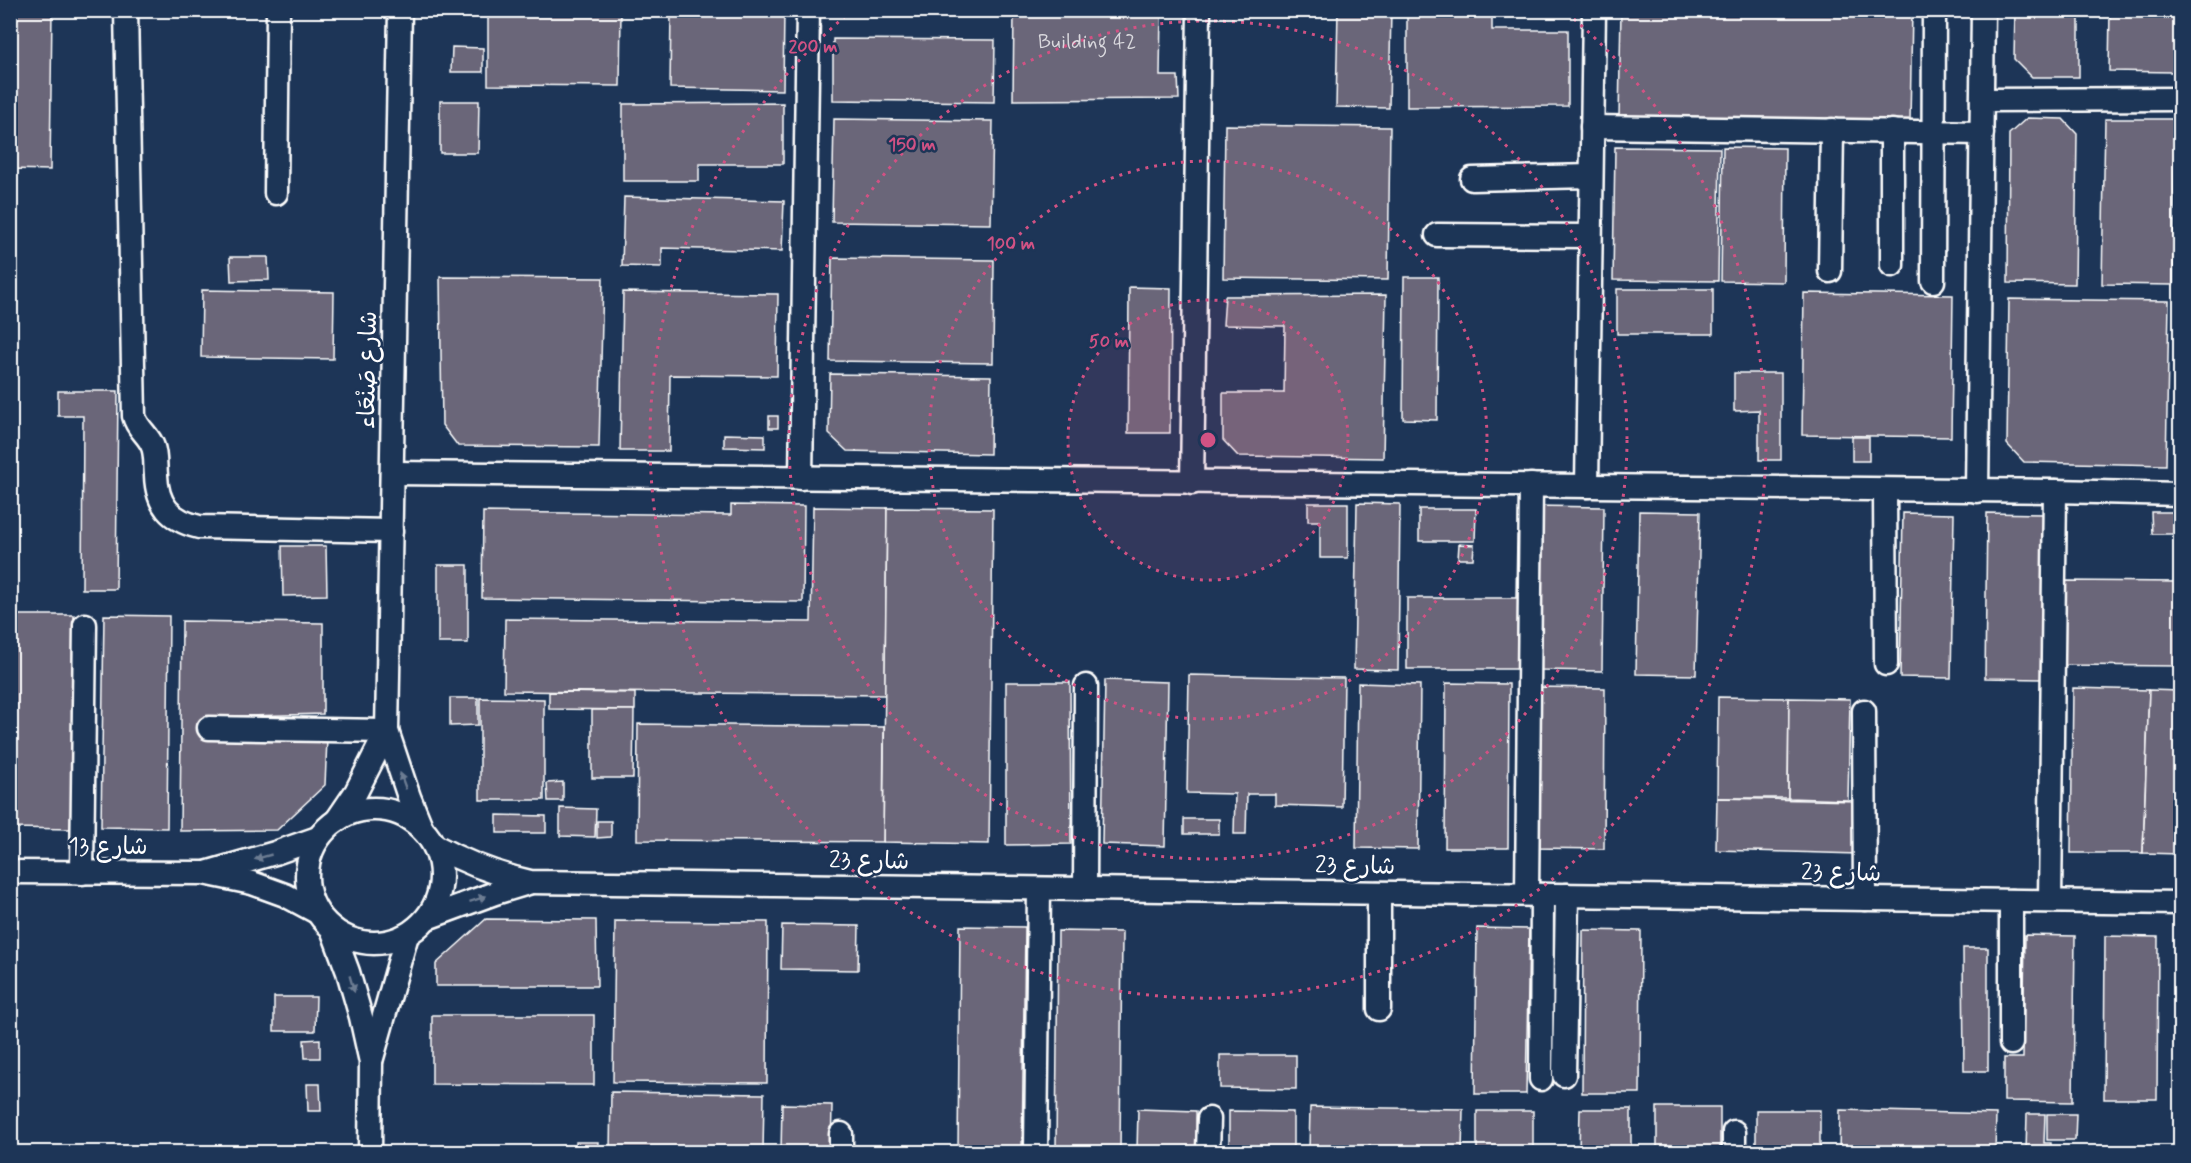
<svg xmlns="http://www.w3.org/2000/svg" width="2191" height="1163" viewBox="0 0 2191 1163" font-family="Mynerve,'Playpen Sans Arabic',sans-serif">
<rect width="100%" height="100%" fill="#1d3557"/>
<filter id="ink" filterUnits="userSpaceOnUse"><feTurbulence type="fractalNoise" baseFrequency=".0167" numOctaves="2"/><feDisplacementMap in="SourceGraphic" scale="12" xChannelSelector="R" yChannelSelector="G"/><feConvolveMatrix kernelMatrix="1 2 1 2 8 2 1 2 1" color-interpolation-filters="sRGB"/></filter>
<g filter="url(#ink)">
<g fill="#6b6679" stroke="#fff" stroke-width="1.5">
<path d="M 10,10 L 52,10 L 50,170 L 10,169 Z"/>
<path d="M 488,10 L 621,10 L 620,86 L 488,85 Z"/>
<path d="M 671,10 L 784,10 L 783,90 L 670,88 Z"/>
<path d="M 1014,10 L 1161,10 L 1160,76 L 1178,76 L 1179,99 L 1013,100 Z"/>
<path d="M 1338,10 L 1391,10 L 1389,108 L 1336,107 Z"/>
<path d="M 1407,10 L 1492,10 L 1492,30 L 1568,30 L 1568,106 L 1407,107 Z"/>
<path d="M 1621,10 L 1912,10 L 1910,121 L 1619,118 Z"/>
<path d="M 2015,10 L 2079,10 L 2079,77 L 2032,77 L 2014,59 Z"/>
<path d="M 2110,10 L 2175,10 L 2174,72 L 2109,71 Z"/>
<path d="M 833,39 L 995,40 L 994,102 L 833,100 Z"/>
<path d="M 452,47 L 483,48 L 483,72 L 451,72 Z"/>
<path d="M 440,101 L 479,101 L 478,153 L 440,153 Z"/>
<path d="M 783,103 L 783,164 L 699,164 L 699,181 L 623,181 L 623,104 Z"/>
<path d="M 2027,118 L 2063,119 L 2077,134 L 2075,284 L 2008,283 L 2009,134 Z"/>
<path d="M 834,119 L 993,121 L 991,224 L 832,222 Z"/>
<path d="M 2105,119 L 2175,119 L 2173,285 L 2102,284 Z"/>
<path d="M 1225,125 L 1390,127 L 1388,280 L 1223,278 Z"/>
<path d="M 1615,147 L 1720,148 L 1718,281 L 1613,280 Z"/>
<path d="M 1723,147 L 1785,148 L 1784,282 L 1721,281 Z"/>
<path d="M 624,197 L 784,201 L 782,251 L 662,248 L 662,267 L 622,266 Z"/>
<path d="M 230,257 L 268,257 L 269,280 L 231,281 Z"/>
<path d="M 832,258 L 994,260 L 993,363 L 830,361 Z"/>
<path d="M 440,277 L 603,278 L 599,447 L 458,446 L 442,425 Z"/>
<path d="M 1404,277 L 1438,277 L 1437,420 L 1403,419 Z"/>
<path d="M 1129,287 L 1171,288 L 1170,433 L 1128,433 Z"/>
<rect x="1617" y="289" width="96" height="45"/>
<path d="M 202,290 L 334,292 L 333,359 L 201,357 Z"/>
<path d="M 623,292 L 778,294 L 777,376 L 670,375 L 669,451 L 620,451 Z"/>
<path d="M 1804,293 L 1953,295 L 1951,437 L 1802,435 Z"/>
<path d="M 1386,295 L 1383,458 L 1238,456 L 1223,440 L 1223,393 L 1284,393 L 1285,326 L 1223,325 L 1225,296 Z"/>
<path d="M 2009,299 L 2169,301 L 2166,465 L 2024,462 L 2007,444 Z"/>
<path d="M 1734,373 L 1781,373 L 1781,460 L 1759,460 L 1759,410 L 1734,411 Z"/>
<path d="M 830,374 L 991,376 L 990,454 L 847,451 L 829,434 Z"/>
<path d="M 58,391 L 118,391 L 116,589 L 82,589 L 83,416 L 58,416 Z"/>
<rect x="769" y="416" width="9" height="12"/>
<path d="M 724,434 L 765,435 L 765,448 L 724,447 Z"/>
<rect x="1852" y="437" width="17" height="24"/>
<path d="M 1308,503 L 1348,503 L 1348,558 L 1320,558 L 1320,521 L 1308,521 Z"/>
<path d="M 1357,503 L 1400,504 L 1398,670 L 1354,669 Z"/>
<path d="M 731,505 L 804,506 L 803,602 L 482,598 L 483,512 L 731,515 Z"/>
<path d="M 1533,506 L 1604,507 L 1602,671 L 1541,670 L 1543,525 L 1533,525 Z"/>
<path d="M 813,507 L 887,508 L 885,695 L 504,691 L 505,619 L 811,622 Z"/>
<path d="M 887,508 L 993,509 L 989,844 L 883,842 Z"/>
<path d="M 1419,509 L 1476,509 L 1475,541 L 1419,541 Z"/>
<path d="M 1639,511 L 1700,512 L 1696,675 L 1636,674 Z"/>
<path d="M 2151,512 L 2180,512 L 2180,555 L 2176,555 L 2176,534 L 2152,534 Z"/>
<path d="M 1903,513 L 1954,514 L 1951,678 L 1900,677 Z"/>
<path d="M 1987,513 L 2045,514 L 2043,679 L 1985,678 Z"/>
<path d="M 1517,535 L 1527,535 L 1526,669 L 1407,669 L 1407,598 L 1516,598 Z"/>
<path d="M 1459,544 L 1474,545 L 1473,559 L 1458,559 Z"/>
<path d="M 282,546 L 326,546 L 327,595 L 283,596 Z"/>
<rect x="438" y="565" width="30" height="78"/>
<path d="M 2064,581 L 2180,582 L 2180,666 L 2063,665 Z"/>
<path d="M 10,615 L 74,615 L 72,829 L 10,828 Z"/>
<path d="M 104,615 L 169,616 L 167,828 L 101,827 Z"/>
<path d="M 182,621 L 323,623 L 323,714 L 206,717 L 206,740 L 327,739 L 325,785 L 277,830 L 180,831 Z"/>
<path d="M 1189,675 L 1344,678 L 1342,807 L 1275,805 L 1275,794 L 1247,794 L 1246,834 L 1234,834 L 1235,794 L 1187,793 Z"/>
<path d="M 1105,680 L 1168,682 L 1165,846 L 1102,844 Z"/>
<path d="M 1006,682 L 1070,682 L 1071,844 L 1006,845 Z"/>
<path d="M 1358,683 L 1420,685 L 1418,849 L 1356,848 Z"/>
<path d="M 1446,683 L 1509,684 L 1508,848 L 1445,848 Z"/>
<path d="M 1535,687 L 1605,688 L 1604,849 L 1534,848 Z"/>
<path d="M 2073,688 L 2149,690 L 2143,853 L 2071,853 Z"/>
<path d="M 2149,690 L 2180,691 L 2180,854 L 2143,853 Z"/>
<path d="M 549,692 L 635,693 L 635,710 L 549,709 Z"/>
<path d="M 1718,697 L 1789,698 L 1788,798 L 1717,798 Z"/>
<path d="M 450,698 L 478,698 L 478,725 L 450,726 Z"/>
<path d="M 480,698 L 544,699 L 544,800 L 480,800 Z"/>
<path d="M 1789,698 L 1850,699 L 1848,800 L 1788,798 Z"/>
<path d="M 592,710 L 634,710 L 633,778 L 592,778 Z"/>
<path d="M 638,724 L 884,727 L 883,842 L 637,840 Z"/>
<path d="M 563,782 L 563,801 L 548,801 L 547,783 Z"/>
<path d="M 1717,798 L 1859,801 L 1858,854 L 1716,850 Z"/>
<path d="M 560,808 L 596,809 L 595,837 L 560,836 Z"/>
<path d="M 497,815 L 546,816 L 546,833 L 497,833 Z"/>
<rect x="1184" y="819" width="35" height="15"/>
<path d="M 597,821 L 611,821 L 611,837 L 597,838 Z"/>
<path d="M 486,919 L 596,920 L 597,986 L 436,986 L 436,964 Z"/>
<path d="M 615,921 L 768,922 L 767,1083 L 613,1082 Z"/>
<path d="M 782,925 L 859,926 L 858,970 L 781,969 Z"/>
<path d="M 960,926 L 1025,927 L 1022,1152 L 958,1152 Z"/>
<path d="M 1477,928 L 1529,929 L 1526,1094 L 1475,1094 Z"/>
<path d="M 1583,930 L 1641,931 L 1640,1093 L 1582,1093 Z"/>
<path d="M 1058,931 L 1122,932 L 1120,1152 L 1056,1152 Z"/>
<path d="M 2025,935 L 2075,936 L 2073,1102 L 2004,1101 L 2004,1058 L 2023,1058 Z"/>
<path d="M 2105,936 L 2158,937 L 2157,1099 L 2104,1099 Z"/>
<path d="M 1963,948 L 1988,948 L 1988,1071 L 1964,1071 Z"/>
<path d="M 274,997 L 316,997 L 315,1031 L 274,1031 Z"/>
<path d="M 432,1015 L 594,1015 L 594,1085 L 432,1084 Z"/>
<path d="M 320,1039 L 320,1058 L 305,1058 L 304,1040 Z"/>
<path d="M 2178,1054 L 2180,1054 L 2180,1099 L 2177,1099 Z"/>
<path d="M 1220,1055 L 1296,1055 L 1296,1089 L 1220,1088 Z"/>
<path d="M 307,1084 L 320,1084 L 321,1111 L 308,1111 Z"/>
<path d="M 611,1092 L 764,1094 L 763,1152 L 610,1152 Z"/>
<path d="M 782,1104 L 832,1105 L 831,1152 L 781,1152 Z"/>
<path d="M 1310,1107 L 1463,1109 L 1462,1152 L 1400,1152 L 1400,1146 L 1369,1146 L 1369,1152 L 1309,1152 Z"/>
<rect x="1657" y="1107" width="63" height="45"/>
<path d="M 1138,1109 L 1196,1111 L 1197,1152 L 1137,1152 Z"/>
<path d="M 1580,1109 L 1631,1109 L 1631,1152 L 1579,1152 Z"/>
<rect x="1756" y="1110" width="64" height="42"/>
<path d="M 1840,1110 L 1996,1114 L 1995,1152 L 1839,1152 Z"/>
<path d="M 1229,1111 L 1293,1112 L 1293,1152 L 1229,1152 Z"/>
<rect x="1477" y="1111" width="56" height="41"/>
<path d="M 2027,1114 L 2045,1114 L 2044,1143 L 2051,1143 L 2051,1152 L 2026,1152 Z"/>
<path d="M 2047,1114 L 2076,1114 L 2075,1140 L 2047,1140 Z"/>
<rect x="576" y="1142" width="22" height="10"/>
</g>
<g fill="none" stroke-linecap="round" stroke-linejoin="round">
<defs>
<g id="minor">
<path d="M 126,10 L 134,416 C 137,429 149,435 153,447 C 156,455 155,466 156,475 C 157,505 170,520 199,527 L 391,531"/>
<path d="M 400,10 L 387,731 L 409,797 L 422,829"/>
<path d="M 1982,100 L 2180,99"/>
<path d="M 1592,127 L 1982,133"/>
<path d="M 1472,179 L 1591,176"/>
<path d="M 276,193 L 278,10"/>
<path d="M 1437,235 L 1590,236"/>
<path d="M 1892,265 L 1892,131"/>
<path d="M 1830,271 L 1832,130"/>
<path d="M 1933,281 L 1934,10"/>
<path d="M 393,473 L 2055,491 L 2180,494"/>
<path d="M 801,478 L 808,10"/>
<path d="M 1192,483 L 1199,10"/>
<path d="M 1587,486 L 1594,10"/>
<path d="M 1885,490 L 1886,664"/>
<path d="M 1977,491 L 1983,10"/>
<path d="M 1864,711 L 1865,899"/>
<path d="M 209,728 L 387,731"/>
<circle cx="374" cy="876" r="67"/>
<path d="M 337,820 L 356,792 L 387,731"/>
<path d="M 435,846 C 466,863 495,874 530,882 L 2180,903"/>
<path d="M 10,872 L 204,873 L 252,883 L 285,895 L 315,911"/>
<path d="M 209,872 L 275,853 L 318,838"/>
<path d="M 82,873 L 85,625"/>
<path d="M 1085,889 L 1086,686"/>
<path d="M 1379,893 L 1379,1009"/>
<path d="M 1527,894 L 1531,485"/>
<path d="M 2050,901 L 2055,491"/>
<path d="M 427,918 L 495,893 L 528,883"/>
<path d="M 332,929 L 348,972 L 361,1017 L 371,1062 L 370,1152"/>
<path d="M 2011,1043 L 2011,901"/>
<path d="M 372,1058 L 407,935"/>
<path d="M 1564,1075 L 1567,895"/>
<path d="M 1541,1079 L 1542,895"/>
<path d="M 1734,1132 L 1734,1152"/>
<path d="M 841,1152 L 841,1134"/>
<path d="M 1036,1152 L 1039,889"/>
<path d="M 1208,1152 L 1209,1119"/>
</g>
</defs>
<use href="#minor" stroke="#fff" stroke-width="27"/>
<use href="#minor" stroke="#1d3557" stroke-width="22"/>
</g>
<defs><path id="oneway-solid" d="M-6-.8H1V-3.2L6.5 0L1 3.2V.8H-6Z" transform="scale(1.5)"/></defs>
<g fill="#6c7c92">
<use href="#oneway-solid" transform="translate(403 781) rotate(-110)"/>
<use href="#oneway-solid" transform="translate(263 857) rotate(164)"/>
<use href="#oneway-solid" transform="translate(478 899) rotate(-19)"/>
<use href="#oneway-solid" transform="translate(352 984) rotate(74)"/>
</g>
</g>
<circle cx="1208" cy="440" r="140" fill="#d15284" fill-opacity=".12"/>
<g fill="none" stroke="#d15284" stroke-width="3" stroke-dasharray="3 6">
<circle cx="1208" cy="440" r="140"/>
<circle cx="1208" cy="440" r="279"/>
<circle cx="1208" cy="440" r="419"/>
<path d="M1567 13A558 558 0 1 1 849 13"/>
</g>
<g text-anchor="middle" stroke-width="5" stroke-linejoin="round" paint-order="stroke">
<g font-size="21" fill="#dad9de">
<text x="1087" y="48">Building 42</text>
</g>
<g font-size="24" fill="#fff" stroke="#1d3557">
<text transform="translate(367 370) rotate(-89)" y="8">شارع صَنْعَاء</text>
<text x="108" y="854">شارع 13</text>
<text transform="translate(869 860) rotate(1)" y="8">شارع 23</text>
<text transform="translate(1355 865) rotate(1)" y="8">شارع 23</text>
<text transform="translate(1841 872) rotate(1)" y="8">شارع 23</text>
</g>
</g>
<circle cx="1208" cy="440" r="9" fill="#d15284" stroke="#1d3557" stroke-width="3"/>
<g font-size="18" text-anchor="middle" font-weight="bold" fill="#d15284" stroke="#1d3557" stroke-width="5" stroke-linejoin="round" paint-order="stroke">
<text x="813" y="52">200 m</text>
<text x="912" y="150">150 m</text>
<text x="1011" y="249">100 m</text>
<text x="1109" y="347">50 m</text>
</g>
<rect width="2191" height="1163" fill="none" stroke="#1d3557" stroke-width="36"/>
<rect x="18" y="18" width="2155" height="1127" fill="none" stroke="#fff" stroke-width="2" filter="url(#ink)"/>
</svg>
